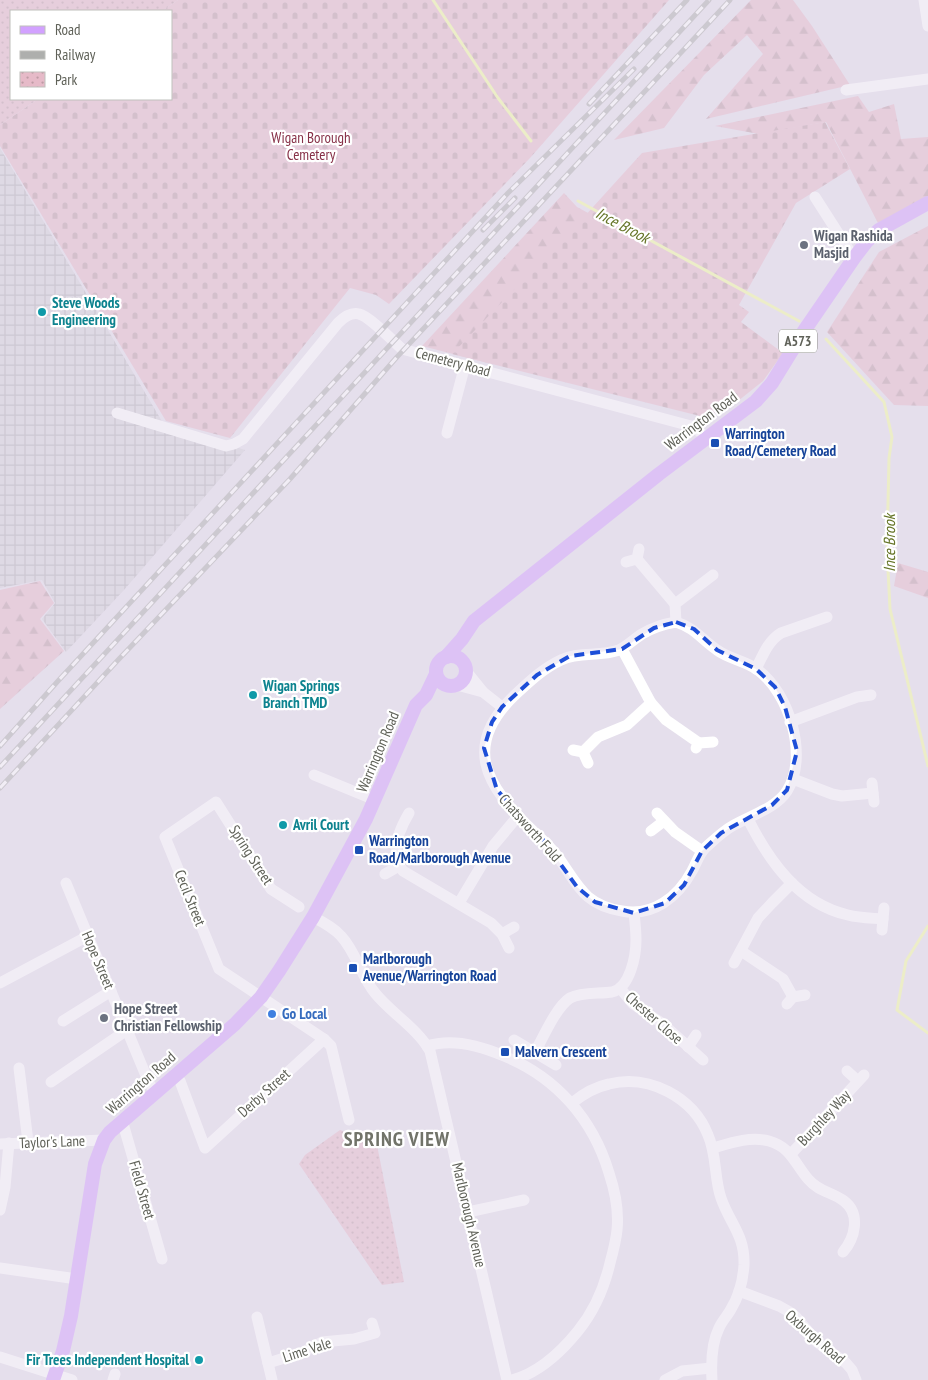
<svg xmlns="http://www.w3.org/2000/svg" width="928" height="1380" viewBox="0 0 928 1380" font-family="'PT Sans Narrow',sans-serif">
<defs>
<pattern id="industrial-grid" width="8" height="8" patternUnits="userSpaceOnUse" patternTransform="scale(1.25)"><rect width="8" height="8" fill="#d5d2da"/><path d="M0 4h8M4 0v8" fill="none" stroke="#b0aeb4"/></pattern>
<pattern id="forest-firs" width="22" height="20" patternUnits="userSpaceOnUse" patternTransform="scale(1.25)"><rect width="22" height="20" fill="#e6bac8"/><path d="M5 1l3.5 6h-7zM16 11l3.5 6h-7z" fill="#be9ba5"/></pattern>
<pattern id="cemetery-stones" width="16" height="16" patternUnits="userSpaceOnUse" patternTransform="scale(1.25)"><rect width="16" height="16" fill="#e6bac8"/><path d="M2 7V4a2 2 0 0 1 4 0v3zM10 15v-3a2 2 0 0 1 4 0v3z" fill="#be9ba5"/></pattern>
<pattern id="park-dots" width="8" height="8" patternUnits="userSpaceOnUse" patternTransform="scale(1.25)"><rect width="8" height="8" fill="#e6bac8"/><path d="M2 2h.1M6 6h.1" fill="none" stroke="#be9ba5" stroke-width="1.8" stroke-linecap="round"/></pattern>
</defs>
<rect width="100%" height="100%" fill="#e5dfec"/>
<path fill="url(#industrial-grid)" d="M 0,148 L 163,423 L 245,450 L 124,590 L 66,652 L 42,619 L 55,603 L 42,580 L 0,588 Z"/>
<g fill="url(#forest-firs)">
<path d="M 751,0 L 793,0 L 812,26 L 850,85 L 706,119 L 763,54 L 747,35 L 704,75 L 664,128 L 614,140 Z"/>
<path d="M 858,96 L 869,112 L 894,104 L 901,139 L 928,137 L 928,196 L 925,199 L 878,223 L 826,122 L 759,134 L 715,126 Z"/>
<path d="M 564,193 L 577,207 L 640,241 L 492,364 L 422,346 Z"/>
<path d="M 928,226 L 928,406 L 894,405 L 827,332 L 879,252 Z"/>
<path d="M 898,563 L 928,572 L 928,598 L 894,586 Z"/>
<path d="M 40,581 L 54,603 L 40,619 L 64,651 L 0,709 L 0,590 Z"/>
</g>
<g fill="url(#cemetery-stones)">
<path d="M 178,0 L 669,0 L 530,158 L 389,304 L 376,295 L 350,288 L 230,438 L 166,421 L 0,146 L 0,125 L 38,99 L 171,99 L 171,11 L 162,11 Z"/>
<path d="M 825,122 L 850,169 L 796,203 L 739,305 L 749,312 L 741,322 L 783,353 L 763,381 L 728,409 L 704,417 L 452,354 L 583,218 L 642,153 Z"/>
</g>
<g fill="url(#park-dots)">
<path d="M 0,0 L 178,0 L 162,11 L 11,11 L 11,99 L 38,99 L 0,125 Z"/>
<path d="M 340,1130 L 377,1145 L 404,1282 L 382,1285 L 299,1164 L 305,1155 Z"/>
</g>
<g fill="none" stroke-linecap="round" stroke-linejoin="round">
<g stroke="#f3ff9c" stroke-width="3">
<path d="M 433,0 L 498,98 L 531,141"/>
<path d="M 578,201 L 799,321"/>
<path d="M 826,339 L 884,402 L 892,437 L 889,458 L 887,550 L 890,609 L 928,766"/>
<path d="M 928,926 L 906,961 L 897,1010 L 928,1033"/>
</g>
<g stroke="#fff" stroke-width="11">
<path d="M 924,0 L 928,26"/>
<path d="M 846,90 L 928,79"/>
<path d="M 815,197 L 854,258"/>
<path d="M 117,413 L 226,446 L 234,444 L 243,439 L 338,323 C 344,317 351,312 359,314 C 369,316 393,341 402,349 L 691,426 L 698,430 L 706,438"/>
<path d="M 447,433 L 465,365"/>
<path d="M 637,559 L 675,604"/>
<path d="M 626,562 L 637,559 L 639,549"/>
<path d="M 676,622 C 695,628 701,639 717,650 C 729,659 746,661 758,670 C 789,693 809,756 787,791 C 776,808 752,815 734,825 C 723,831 715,839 705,848 C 699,854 696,864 692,871 C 678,897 653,917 622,911 C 584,905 578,885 558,857 C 551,847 542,839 533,831 C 485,785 461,745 517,693 C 531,680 544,668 561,660 C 579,651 600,657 619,650 C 627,646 634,639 642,634 C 652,628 664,624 676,622 Z"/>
<path d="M 676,622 L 675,604 L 713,575"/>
<path d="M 622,649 L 651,703 L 666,720 L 699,743"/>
<path d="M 756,669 C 763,655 768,641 781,633 L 827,617"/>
<path d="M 466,671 L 483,692 L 502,707"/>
<path d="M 457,685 L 483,692"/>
<path d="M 790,722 L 857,697 L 871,695"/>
<path d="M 696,748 L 699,743 L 713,742"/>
<path d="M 573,750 L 583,752 L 588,763"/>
<path d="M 583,752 L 598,737 L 627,725 L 651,703"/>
<path d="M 314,775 L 375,800"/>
<path d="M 793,779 L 832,794 L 842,796 L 873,793"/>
<path d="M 872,783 L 874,802"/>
<path d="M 409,813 C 399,830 389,854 403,871 L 491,923 L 502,934 L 509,948"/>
<path d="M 657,813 L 675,832 L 702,851"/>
<path d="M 748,819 C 769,861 799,904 848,915 C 859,918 871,918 883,919"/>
<path d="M 651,831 L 664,821"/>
<path d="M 385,874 L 399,866"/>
<path d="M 66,883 L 149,1083 L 155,1092"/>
<path d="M 459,903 L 493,846 L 518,816"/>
<path d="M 299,907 L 271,889 L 216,802 L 165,837 L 219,969 L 324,1039 L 331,1046 L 349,1120"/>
<path d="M 313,917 C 323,922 334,928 341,936 C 356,952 361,976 375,993 C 391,1013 417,1028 430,1051 L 507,1380"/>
<path d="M 882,930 L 884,908"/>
<path d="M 502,934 L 514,927"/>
<path d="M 741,951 L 783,979 L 793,997"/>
<path d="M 734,963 L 758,918 L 772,903 L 792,883"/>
<path d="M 0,983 L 88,936"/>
<path d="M 620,988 L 633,1004 L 663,1024 L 703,1060"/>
<path d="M 787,1004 L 793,997 L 805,995"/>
<path d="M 63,1021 L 111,991"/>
<path d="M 514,1040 L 556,1065"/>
<path d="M 427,1046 C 452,1038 481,1046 504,1056 C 556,1077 593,1119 609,1173 C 615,1191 619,1211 617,1230 C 616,1241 613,1252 610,1263 C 604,1289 595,1310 578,1331 C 561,1352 539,1373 512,1380"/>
<path d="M 688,1047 L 696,1035"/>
<path d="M 535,1052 C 543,1038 556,1007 570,998 C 582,992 599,994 612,992 C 630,988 636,956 636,940 C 636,931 635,922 634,913"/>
<path d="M 19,1068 L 28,1142"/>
<path d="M 847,1071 L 858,1081"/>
<path d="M 175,1074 L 180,1081 L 205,1148 L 324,1039"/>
<path d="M 51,1082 L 127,1030"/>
<path d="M 572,1103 C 583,1094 595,1087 609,1084 C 649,1074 693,1097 708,1135 C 717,1155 714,1178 721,1198 C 730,1224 745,1235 744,1265 C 743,1280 739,1296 731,1309 C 728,1315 722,1321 719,1328 C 711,1344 711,1363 712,1380"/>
<path d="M 122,1120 L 162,1259"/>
<path d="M 0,1144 L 104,1140"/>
<path d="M 713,1148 C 730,1143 750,1136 769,1141 C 791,1147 795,1164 808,1179 C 819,1192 832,1192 844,1201 C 861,1214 855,1238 843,1252"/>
<path d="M 791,1154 L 864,1075"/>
<path d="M 0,1210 L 5,1187 L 9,1143"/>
<path d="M 468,1212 L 524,1200"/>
<path d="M 0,1268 L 77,1279"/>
<path d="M 739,1291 L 779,1306 L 788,1311 L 796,1317 L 817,1342 L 846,1363 L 852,1370 L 856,1380"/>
<path d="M 257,1317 L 272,1380"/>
<path d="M 0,1357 L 72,1380"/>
<path d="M 268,1363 L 301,1353 L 322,1342 L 354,1339 L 375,1333 L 372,1323"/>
<path d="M 113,1380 L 115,1374"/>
<path d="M 665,1380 L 682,1371 L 711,1368"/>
</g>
<g stroke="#d2a1ff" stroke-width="14">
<circle cx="451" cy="671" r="15"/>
<path d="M 446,657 L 462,639 L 474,621 L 659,474 L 756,401 L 772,383 L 804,331 L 854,258 L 867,241 L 879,230 L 928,203"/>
<path d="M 53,1380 L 63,1351 L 71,1316 L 95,1164 L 104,1140 L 110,1132 L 235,1024 L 261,997 L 279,971 L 313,917 L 366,819 L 416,705 L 426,695 L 436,674"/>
</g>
<defs>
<g id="rail">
<path d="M 589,104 L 687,0"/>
<path d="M 483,230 L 515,198"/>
<path d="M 0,746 L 58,681 L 508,193 L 634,69"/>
<path d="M 0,767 L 709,0"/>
<path d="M 0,788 L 119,659 L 290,479 L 397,357 L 730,0"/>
</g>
</defs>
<use href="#rail" stroke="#aeafad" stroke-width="5"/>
<use href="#rail" stroke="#fff" stroke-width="3" stroke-dasharray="9" stroke-linecap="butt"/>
</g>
<path d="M0 0H928V1380H0ZM 676,622 L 694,629 L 717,650 L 756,669 L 775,687 L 785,707 L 797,751 L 787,790 L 772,805 L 721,833 L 702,851 L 684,885 L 665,903 L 634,913 L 595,902 L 577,887 L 544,841 L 497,790 L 484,748 L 492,722 L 502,707 L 537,675 L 570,656 L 622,649 L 654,628 Z" fill="#e5dfec" fill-opacity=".55" fill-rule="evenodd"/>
<path fill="none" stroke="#1d4ed8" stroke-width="4" stroke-dasharray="10 6" stroke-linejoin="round" d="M 676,622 L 694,629 L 717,650 L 756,669 L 775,687 L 785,707 L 797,751 L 787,790 L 772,805 L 721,833 L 702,851 L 684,885 L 665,903 L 634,913 L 595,902 L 577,887 L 544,841 L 497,790 L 484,748 L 492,722 L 502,707 L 537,675 L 570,656 L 622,649 L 654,628 Z"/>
<g fill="#6b7280" stroke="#fff" stroke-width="2">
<circle cx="804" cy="245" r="5"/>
<circle cx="104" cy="1018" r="5"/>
</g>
<g fill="#0f9aa8" stroke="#fff" stroke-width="2">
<circle cx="42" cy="312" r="5"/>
<circle cx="253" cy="695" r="5"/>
<circle cx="283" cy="825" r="5"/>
<circle cx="199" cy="1360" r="5"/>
</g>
<g fill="#1a4fb4" stroke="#fff" stroke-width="2">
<rect x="710" y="438" width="10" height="10" rx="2.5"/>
<rect x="354" y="845" width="10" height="10" rx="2.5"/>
<rect x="348" y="963" width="10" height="10" rx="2.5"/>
<rect x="500" y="1047" width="10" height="10" rx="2.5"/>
</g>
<circle fill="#3f7fe0" stroke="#fff" stroke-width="2" cx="272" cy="1014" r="5"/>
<g text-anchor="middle" stroke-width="4.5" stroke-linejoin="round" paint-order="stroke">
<rect fill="#fff" stroke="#8f908a" stroke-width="1" x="779" y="329.5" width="38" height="23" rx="4"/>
<g font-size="14" font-weight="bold" fill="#5f6158">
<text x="798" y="346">A573</text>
</g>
<g font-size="15" fill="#873148" stroke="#fff">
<text x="311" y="143">Wigan Borough<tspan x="311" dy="17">Cemetery</tspan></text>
</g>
<g font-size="15" font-weight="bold" fill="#5b616d" stroke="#fff" text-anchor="start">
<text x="814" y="241">Wigan Rashida<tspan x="814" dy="17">Masjid</tspan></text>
<text x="114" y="1014">Hope Street<tspan x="114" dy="17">Christian Fellowship</tspan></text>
</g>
<g font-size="15" font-weight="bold" fill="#0d838f" stroke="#fff" text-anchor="start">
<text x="52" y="308">Steve Woods<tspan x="52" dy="17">Engineering</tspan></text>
<text x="263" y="691">Wigan Springs<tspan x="263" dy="17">Branch TMD</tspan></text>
<text x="293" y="830">Avril Court</text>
<text x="189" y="1365" text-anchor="end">Fir Trees Independent Hospital</text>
</g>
<g font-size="15" fill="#5f6158" stroke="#fff">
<text transform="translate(453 362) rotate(15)" y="5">Cemetery Road</text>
<text transform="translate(701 421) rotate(-37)" y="5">Warrington Road</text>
<text transform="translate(378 752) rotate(-67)" y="5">Warrington Road</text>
<text transform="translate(530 828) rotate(48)" y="5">Chatsworth Fold</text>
<text transform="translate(251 855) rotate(57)" y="5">Spring Street</text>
<text transform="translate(190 898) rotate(68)" y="5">Cecil Street</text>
<text transform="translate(98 960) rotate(67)" y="5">Hope Street</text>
<text transform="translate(654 1018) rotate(41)" y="5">Chester Close</text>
<text transform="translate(141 1083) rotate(-41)" y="5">Warrington Road</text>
<text transform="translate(264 1093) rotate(-42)" y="5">Derby Street</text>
<text transform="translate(824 1118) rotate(-47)" y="5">Burghley Way</text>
<text transform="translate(52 1142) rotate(-2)" y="5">Taylor's Lane</text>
<text transform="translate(142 1190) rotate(74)" y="5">Field Street</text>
<text transform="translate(469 1215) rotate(77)" y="5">Marlborough Avenue</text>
<text transform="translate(815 1337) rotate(41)" y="5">Oxburgh Road</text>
<text transform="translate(307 1350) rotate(-18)" y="5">Lime Vale</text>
</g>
<g font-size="15" font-weight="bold" fill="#164399" stroke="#fff" text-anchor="start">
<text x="725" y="439">Warrington<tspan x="725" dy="17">Road/Cemetery Road</tspan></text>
<text x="369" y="846">Warrington<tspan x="369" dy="17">Road/Marlborough Avenue</tspan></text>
<text x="363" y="964">Marlborough<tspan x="363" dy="17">Avenue/Warrington Road</tspan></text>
<text x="515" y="1057">Malvern Crescent</text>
</g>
<g font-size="15" font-weight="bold" fill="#366cbe" stroke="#fff" text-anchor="start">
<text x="282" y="1019">Go Local</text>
</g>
<g font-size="16" font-style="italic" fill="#667528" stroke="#fff">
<text transform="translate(623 225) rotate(28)" y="6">Ince Brook</text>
<text transform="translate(889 543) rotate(-90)" y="6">Ince Brook</text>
</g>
<g font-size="20" font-weight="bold" letter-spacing="1" fill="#717369" stroke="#fff">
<text x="397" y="1146">SPRING VIEW</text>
</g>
</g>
<rect x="10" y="10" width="162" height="90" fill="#ffffff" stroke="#bfc0bc"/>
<rect x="20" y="26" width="25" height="8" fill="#d2a1ff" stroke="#bfc0bc"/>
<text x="55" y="35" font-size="15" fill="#5f6158">Road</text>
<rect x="20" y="51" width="25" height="8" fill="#aeafad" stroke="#bfc0bc"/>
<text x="55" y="60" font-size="15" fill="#5f6158">Railway</text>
<rect x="20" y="72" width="25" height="15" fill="url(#park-dots)" stroke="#bfc0bc"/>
<text x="55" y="85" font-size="15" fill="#5f6158">Park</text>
</svg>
